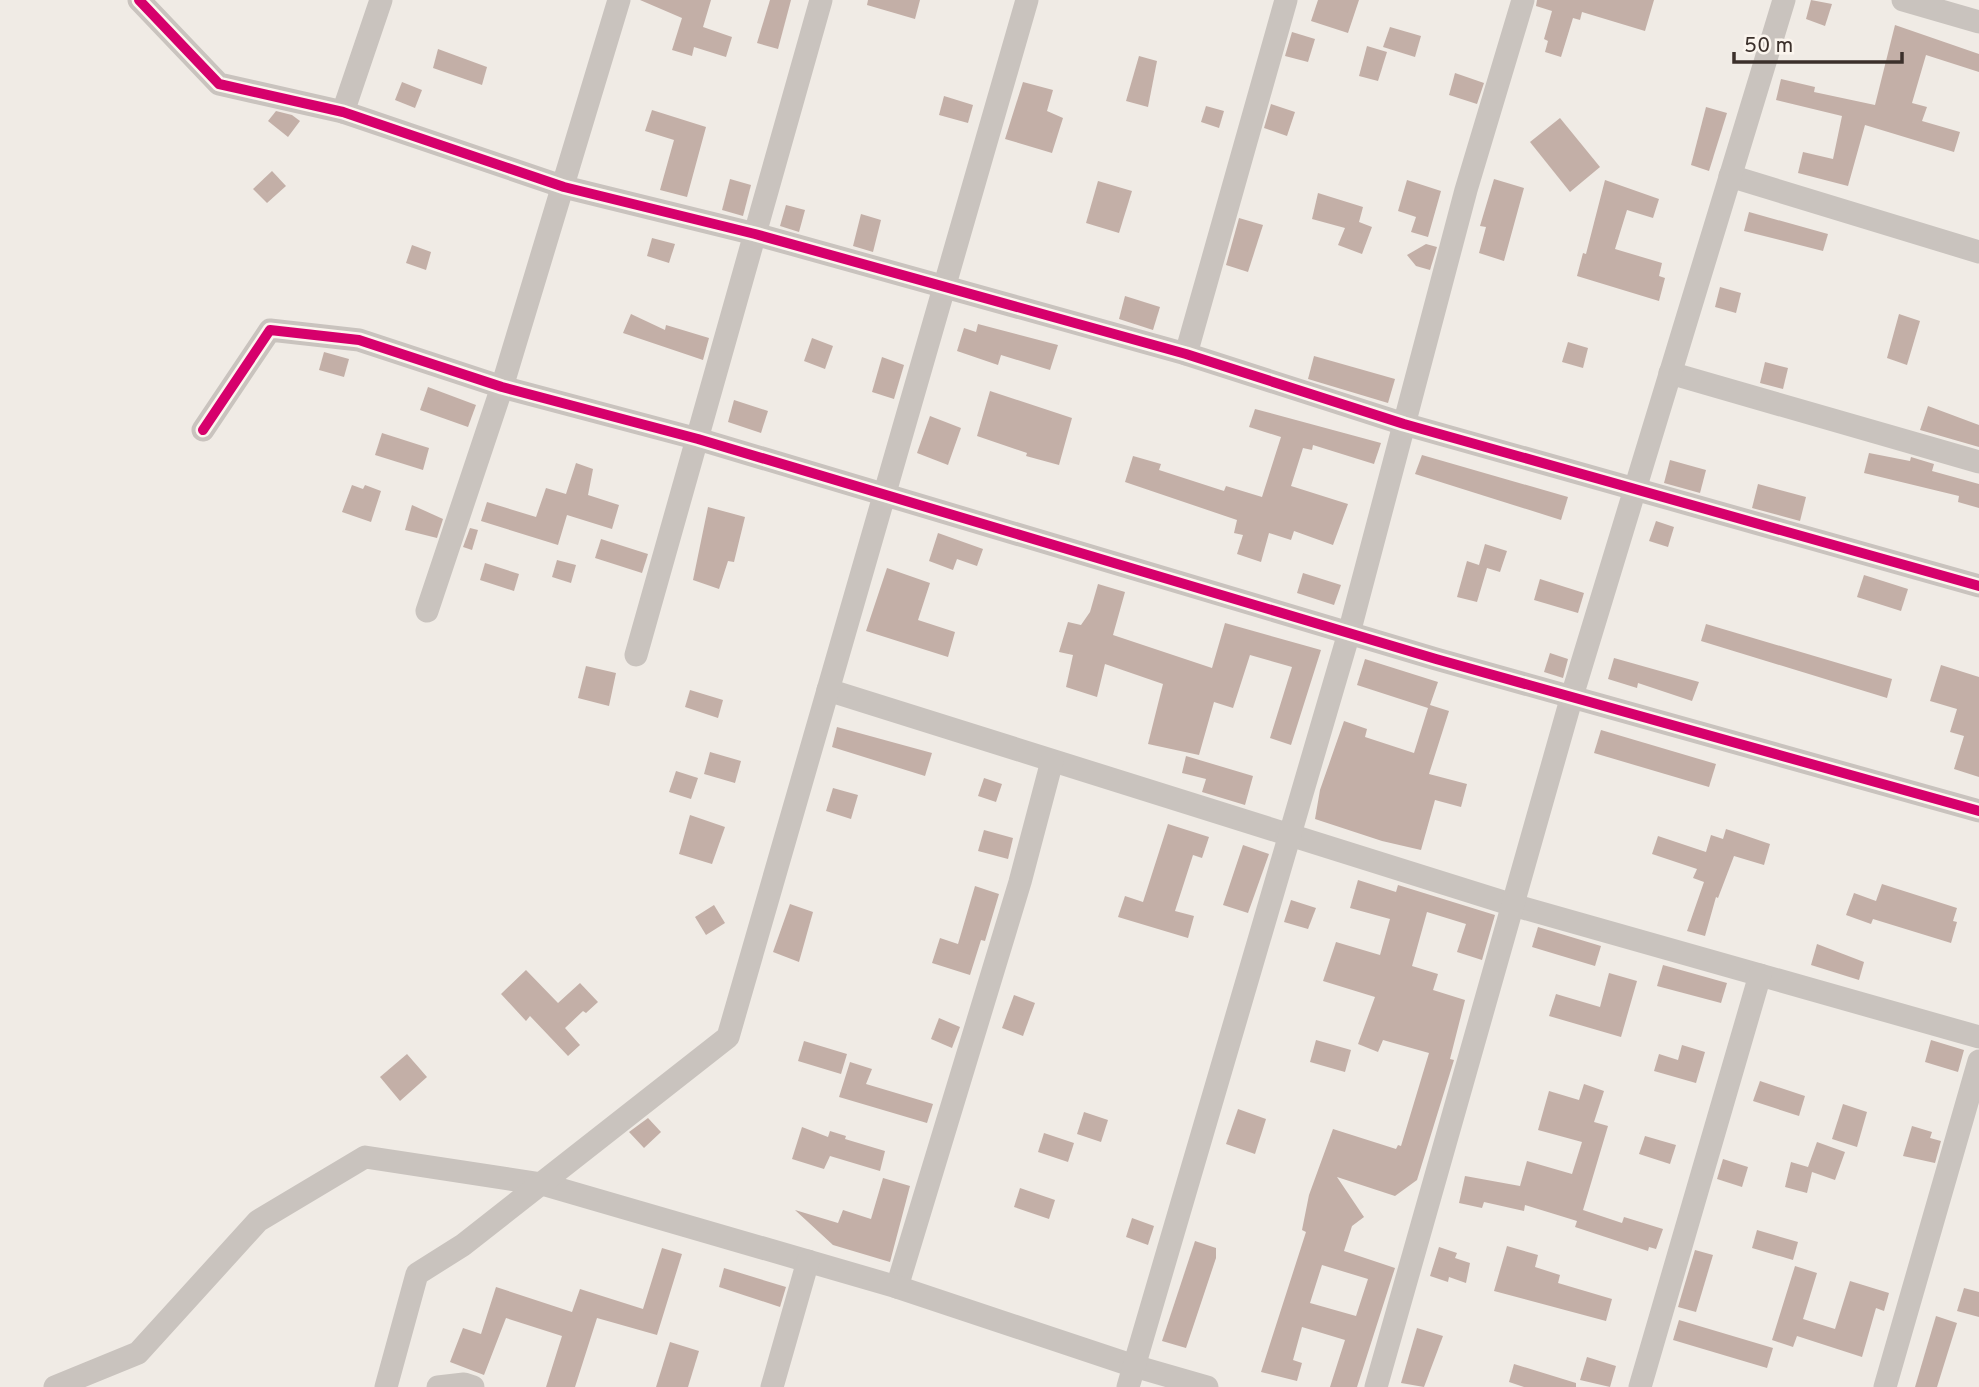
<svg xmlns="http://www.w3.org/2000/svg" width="1979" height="1387" viewBox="0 0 1979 1387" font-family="Overpass,sans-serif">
<rect width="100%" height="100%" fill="#f0ebe5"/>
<g fill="#c3afa7" fill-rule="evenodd">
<path d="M 640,0 L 711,0 L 703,27 L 732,37 L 726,57 L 694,47 L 692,56 L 672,50 L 682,18 Z"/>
<path d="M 770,0 L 791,0 L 778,49 L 757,43 Z"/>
<path d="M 868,0 L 920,0 L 915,19 L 867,5 Z"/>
<path d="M 1318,0 L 1359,0 L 1348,33 L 1311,21 Z"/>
<path d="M 1537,0 L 1654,0 L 1645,31 L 1582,12 L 1580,20 L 1573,18 L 1561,57 L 1545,52 L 1548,41 L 1544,39 L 1552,11 L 1536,6 Z"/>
<path d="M 1811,0 L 1832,4 L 1825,26 L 1806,19 Z"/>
<path d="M 1895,25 L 1979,54 L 1979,72 L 1926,55 L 1912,103 L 1927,107 L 1922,121 L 1960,132 L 1954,152 L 1865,125 L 1848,186 L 1798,173 L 1803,152 L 1833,159 L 1842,116 L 1776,100 L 1781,79 L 1815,87 L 1814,92 L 1875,105 Z"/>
<path d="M 1390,27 L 1421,36 L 1415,57 L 1383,47 Z"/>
<path d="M 1292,32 L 1315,39 L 1308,62 L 1285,56 Z"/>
<path d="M 1367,46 L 1387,52 L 1378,81 L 1359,76 Z"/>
<path d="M 438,49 L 487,67 L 482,85 L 433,68 Z"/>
<path d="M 1139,56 L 1157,61 L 1148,107 L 1126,101 Z"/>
<path d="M 1455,73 L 1484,83 L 1477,104 L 1449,95 Z"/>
<path d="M 402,82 L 422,90 L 415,108 L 395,100 Z"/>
<path d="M 1023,82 L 1053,90 L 1047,111 L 1063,118 L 1052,153 L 1005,139 Z"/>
<path d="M 944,96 L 973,105 L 968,123 L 939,115 Z"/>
<path d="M 1271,104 L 1295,112 L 1287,136 L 1264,128 Z"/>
<path d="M 1206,106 L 1224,111 L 1219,128 L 1201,122 Z"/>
<path d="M 1706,107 L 1727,113 L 1709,171 L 1691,165 Z"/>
<path d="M 652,110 L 706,127 L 687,197 L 660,190 L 674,140 L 645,131 Z"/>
<path d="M 276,111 L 292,115 L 300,121 L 288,137 L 268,121 Z"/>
<path d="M 1560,118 L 1600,167 L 1570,192 L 1530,142 Z"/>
<path d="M 272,171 L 286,186 L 267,203 L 253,189 Z"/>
<path d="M 730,179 L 751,185 L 743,216 L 722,210 Z"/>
<path d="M 1494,179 L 1524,188 L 1504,261 L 1479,253 L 1486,227 L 1480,226 Z"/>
<path d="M 1407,180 L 1441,191 L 1428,237 L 1411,232 L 1416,217 L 1398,211 Z"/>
<path d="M 1605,180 L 1659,199 L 1653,218 L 1627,210 L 1615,249 L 1662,263 L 1659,276 L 1665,278 L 1659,301 L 1577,276 L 1583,253 L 1586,254 Z"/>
<path d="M 1098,181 L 1132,191 L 1119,233 L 1086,223 Z"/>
<path d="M 1318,193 L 1363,207 L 1359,222 L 1372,227 L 1362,254 L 1338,245 L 1345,228 L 1312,219 Z"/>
<path d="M 786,205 L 805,210 L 799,232 L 780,226 Z"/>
<path d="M 1749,212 L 1828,234 L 1823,251 L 1744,231 Z"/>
<path d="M 861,214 L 881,220 L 873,252 L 853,246 Z"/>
<path d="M 1239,218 L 1263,225 L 1248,272 L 1226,265 Z"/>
<path d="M 652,238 L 675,244 L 669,263 L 647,256 Z"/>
<path d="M 1426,244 L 1437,247 L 1430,270 L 1416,266 L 1407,255 Z"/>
<path d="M 412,245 L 431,252 L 426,270 L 406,263 Z"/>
<path d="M 1720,287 L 1741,293 L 1736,313 L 1715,307 Z"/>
<path d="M 1125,296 L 1160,307 L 1153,330 L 1119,319 Z"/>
<path d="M 631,314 L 665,330 L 666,325 L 709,338 L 703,360 L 623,333 Z"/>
<path d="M 1899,314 L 1920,321 L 1907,365 L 1887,358 Z"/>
<path d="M 978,324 L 1058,345 L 1050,370 L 1001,355 L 998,365 L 957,351 L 964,328 L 976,332 Z"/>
<path d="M 812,338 L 833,346 L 825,369 L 804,361 Z"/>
<path d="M 1568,342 L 1588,348 L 1583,368 L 1562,362 Z"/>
<path d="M 324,352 L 349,359 L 344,377 L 319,370 Z"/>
<path d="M 1314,356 L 1395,379 L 1388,403 L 1308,379 Z"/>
<path d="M 882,357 L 904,365 L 894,399 L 872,392 Z"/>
<path d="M 1765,362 L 1788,368 L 1783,389 L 1760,383 Z"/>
<path d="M 428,387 L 476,405 L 468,427 L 420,410 Z"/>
<path d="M 990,391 L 1072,418 L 1059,465 L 1026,456 L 1027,453 L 977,436 Z"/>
<path d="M 734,400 L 768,411 L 761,433 L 728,422 Z"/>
<path d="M 1928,406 L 1979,425 L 1979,447 L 1920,430 Z"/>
<path d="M 1255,409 L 1381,443 L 1374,464 L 1313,445 L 1312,450 L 1303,448 L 1291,486 L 1348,504 L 1333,545 L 1294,531 L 1291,540 L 1269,533 L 1261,562 L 1237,554 L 1243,535 L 1234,533 L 1237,520 L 1125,482 L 1133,456 L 1161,464 L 1159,470 L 1224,491 L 1226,486 L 1262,497 L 1281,437 L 1249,427 Z"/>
<path d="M 930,416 L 961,428 L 948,465 L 917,453 Z"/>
<path d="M 382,433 L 429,448 L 423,470 L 375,455 Z"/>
<path d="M 1869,453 L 1910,461 L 1911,457 L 1934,464 L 1932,471 L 1979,484 L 1979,508 L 1958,502 L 1959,496 L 1864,473 Z"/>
<path d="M 1422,455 L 1568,497 L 1561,520 L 1415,474 Z"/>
<path d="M 1670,460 L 1706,470 L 1700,493 L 1664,483 Z"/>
<path d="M 576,463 L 593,469 L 588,495 L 619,505 L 612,529 L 567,515 L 558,545 L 481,521 L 487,502 L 536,517 L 546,488 L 566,494 Z"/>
<path d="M 1758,484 L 1806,497 L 1800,521 L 1752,508 Z"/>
<path d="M 352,485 L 363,489 L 365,485 L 381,491 L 371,522 L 342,512 Z"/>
<path d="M 412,505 L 443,519 L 437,538 L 405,530 Z"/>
<path d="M 708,507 L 745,517 L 734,562 L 728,561 L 719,589 L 693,580 Z"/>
<path d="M 1656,521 L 1674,527 L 1668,547 L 1649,541 Z"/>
<path d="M 470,528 L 478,530 L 472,550 L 463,547 Z"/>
<path d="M 938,533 L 983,549 L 977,566 L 957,559 L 953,570 L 929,561 Z"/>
<path d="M 601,539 L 648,554 L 642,573 L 595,558 Z"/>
<path d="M 1485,544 L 1507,551 L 1500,572 L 1487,568 L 1477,602 L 1457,597 L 1467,561 L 1479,565 Z"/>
<path d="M 557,560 L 576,565 L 571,583 L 552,577 Z"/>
<path d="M 485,563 L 519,574 L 514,591 L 480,580 Z"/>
<path d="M 887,568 L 930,583 L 918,620 L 955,632 L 948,657 L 866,631 Z"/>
<path d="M 1303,573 L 1341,585 L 1334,605 L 1297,593 Z"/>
<path d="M 1864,575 L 1908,589 L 1901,611 L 1857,597 Z"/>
<path d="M 1540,579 L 1584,593 L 1578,613 L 1534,600 Z"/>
<path d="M 1098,584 L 1125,592 L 1113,635 L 1212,668 L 1225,623 L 1321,650 L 1291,745 L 1270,738 L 1292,667 L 1250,655 L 1233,708 L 1214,702 L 1199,755 L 1148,744 L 1163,684 L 1105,664 L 1097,697 L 1066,687 L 1073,655 L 1059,652 L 1068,622 L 1081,625 L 1090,612 Z"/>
<path d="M 1706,624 L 1892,679 L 1887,698 L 1701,641 Z"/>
<path d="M 1550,653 L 1568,659 L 1563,678 L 1544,672 Z"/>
<path d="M 1614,658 L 1699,682 L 1692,701 L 1638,683 L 1637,688 L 1608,679 Z"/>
<path d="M 1365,659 L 1438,682 L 1430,705 L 1449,711 L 1429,774 L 1467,784 L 1461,807 L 1435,800 L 1421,850 L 1382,841 L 1315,819 L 1320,790 L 1344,721 L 1367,729 L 1365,737 L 1414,753 L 1428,708 L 1357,685 Z"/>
<path d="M 1941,665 L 1979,677 L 1979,777 L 1954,769 L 1964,736 L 1950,732 L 1957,709 L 1930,701 Z"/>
<path d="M 586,666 L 616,673 L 609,706 L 578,698 Z"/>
<path d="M 690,690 L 723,700 L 718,718 L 685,707 Z"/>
<path d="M 837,727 L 932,753 L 925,776 L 832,747 Z"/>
<path d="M 1601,730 L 1716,764 L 1709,787 L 1594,753 Z"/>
<path d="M 710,752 L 741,761 L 735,783 L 704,774 Z"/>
<path d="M 1186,756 L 1253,776 L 1245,805 L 1202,792 L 1206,779 L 1182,773 Z"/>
<path d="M 676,771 L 698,778 L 691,799 L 669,792 Z"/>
<path d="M 984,778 L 1002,784 L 996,802 L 978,796 Z"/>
<path d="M 833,788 L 858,795 L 851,819 L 826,811 Z"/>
<path d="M 690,815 L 725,827 L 712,864 L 679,854 Z"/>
<path d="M 1168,824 L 1209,837 L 1202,858 L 1193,855 L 1175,911 L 1194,916 L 1188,938 L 1118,917 L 1125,896 L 1143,902 Z"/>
<path d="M 1726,829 L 1770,844 L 1764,865 L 1734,856 L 1718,898 L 1716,897 L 1705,936 L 1687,931 L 1704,882 L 1693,878 L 1697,869 L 1652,854 L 1658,836 L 1706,852 L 1711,835 L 1723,839 Z"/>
<path d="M 984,830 L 1013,838 L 1008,859 L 978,851 Z"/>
<path d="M 1243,845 L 1269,854 L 1248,913 L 1223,905 Z"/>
<path d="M 1358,880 L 1396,892 L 1398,885 L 1495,915 L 1482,960 L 1457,952 L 1466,924 L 1427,912 L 1412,966 L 1438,974 L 1433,990 L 1465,1000 L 1450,1059 L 1454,1060 L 1417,1180 L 1395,1196 L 1337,1177 L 1364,1217 L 1352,1226 L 1344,1251 L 1395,1268 L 1357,1387 L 1330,1387 L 1345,1340 L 1302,1327 L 1293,1360 L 1302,1363 L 1297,1381 L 1261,1372 L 1306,1232 L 1302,1230 L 1309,1195 L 1333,1129 L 1396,1149 L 1398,1145 L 1401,1146 L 1429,1053 L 1383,1040 L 1378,1052 L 1358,1044 L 1375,997 L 1323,981 L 1336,942 L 1380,955 L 1390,919 L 1350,908 ZM 1322,1265 L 1368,1279 L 1356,1316 L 1310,1303 Z"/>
<path d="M 1882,884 L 1957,908 L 1953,921 L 1957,922 L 1951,943 L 1873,919 L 1871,924 L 1846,915 L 1854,893 L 1876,901 Z"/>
<path d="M 975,886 L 999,894 L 985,941 L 981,940 L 970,975 L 932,963 L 940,938 L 958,944 Z"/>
<path d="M 1291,900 L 1316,908 L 1308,929 L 1284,922 Z"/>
<path d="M 790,904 L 813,912 L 799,962 L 773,952 Z"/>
<path d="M 714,905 L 725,923 L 706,935 L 695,917 Z"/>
<path d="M 1538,927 L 1601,946 L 1595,966 L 1532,947 Z"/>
<path d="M 1817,944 L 1864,962 L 1859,980 L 1811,965 Z"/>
<path d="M 1663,965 L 1727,983 L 1721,1003 L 1657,986 Z"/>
<path d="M 526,970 L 558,1003 L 580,983 L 598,1002 L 586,1013 L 583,1011 L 565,1028 L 580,1045 L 568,1056 L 530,1016 L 526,1021 L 501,994 Z"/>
<path d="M 1609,973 L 1637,981 L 1621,1037 L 1549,1016 L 1556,994 L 1600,1007 Z"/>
<path d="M 1014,995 L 1035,1003 L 1023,1036 L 1002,1028 Z"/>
<path d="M 939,1018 L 960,1027 L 952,1048 L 931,1039 Z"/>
<path d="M 1316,1040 L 1351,1050 L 1345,1072 L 1310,1062 Z"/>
<path d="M 1931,1040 L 1964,1050 L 1958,1072 L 1925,1062 Z"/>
<path d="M 804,1041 L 847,1054 L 841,1074 L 798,1061 Z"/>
<path d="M 1682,1045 L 1705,1052 L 1696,1083 L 1654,1071 L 1659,1054 L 1678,1060 Z"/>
<path d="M 407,1054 L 427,1077 L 400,1101 L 380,1077 Z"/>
<path d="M 850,1062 L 872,1069 L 866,1084 L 933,1104 L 927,1123 L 839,1097 Z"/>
<path d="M 1760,1081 L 1805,1096 L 1799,1116 L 1753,1101 Z"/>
<path d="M 1584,1084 L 1604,1091 L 1594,1122 L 1608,1126 L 1583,1210 L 1622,1223 L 1624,1217 L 1663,1229 L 1656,1249 L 1649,1247 L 1648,1251 L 1575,1227 L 1577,1221 L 1525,1205 L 1524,1211 L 1484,1202 L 1482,1208 L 1459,1203 L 1465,1176 L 1520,1186 L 1527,1161 L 1572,1174 L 1582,1142 L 1538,1130 L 1549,1091 L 1579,1100 Z"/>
<path d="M 1843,1104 L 1867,1112 L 1857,1147 L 1832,1139 Z"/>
<path d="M 1238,1109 L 1266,1119 L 1255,1154 L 1226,1144 Z"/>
<path d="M 1084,1112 L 1108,1120 L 1101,1142 L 1077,1134 Z"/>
<path d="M 648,1118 L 661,1132 L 644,1148 L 629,1132 Z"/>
<path d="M 1912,1126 L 1932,1132 L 1930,1138 L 1941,1141 L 1935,1163 L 1903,1156 Z"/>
<path d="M 802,1127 L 828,1137 L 830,1131 L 846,1136 L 845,1139 L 885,1151 L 880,1171 L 830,1156 L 824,1169 L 792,1159 Z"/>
<path d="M 1044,1133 L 1074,1143 L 1068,1162 L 1038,1152 Z"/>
<path d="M 1645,1136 L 1676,1145 L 1670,1164 L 1639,1154 Z"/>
<path d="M 1817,1142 L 1845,1152 L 1835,1180 L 1812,1172 L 1807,1193 L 1785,1187 L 1791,1162 L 1808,1167 Z"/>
<path d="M 1723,1159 L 1748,1167 L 1742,1187 L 1717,1179 Z"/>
<path d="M 883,1178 L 910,1186 L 890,1262 L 833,1245 L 795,1210 L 838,1223 L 843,1210 L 871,1219 Z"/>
<path d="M 1020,1188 L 1055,1200 L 1049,1219 L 1014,1207 Z"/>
<path d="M 1132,1218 L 1154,1226 L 1148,1245 L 1126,1237 Z"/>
<path d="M 1757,1230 L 1798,1242 L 1793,1260 L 1752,1248 Z"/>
<path d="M 1195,1241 L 1216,1248 L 1216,1258 L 1186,1348 L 1162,1341 Z"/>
<path d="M 1507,1246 L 1538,1255 L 1535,1267 L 1560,1275 L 1558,1283 L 1612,1299 L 1606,1321 L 1494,1291 Z"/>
<path d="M 1439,1247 L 1457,1253 L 1455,1258 L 1470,1263 L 1466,1283 L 1449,1277 L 1448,1282 L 1430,1276 Z"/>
<path d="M 662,1248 L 682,1254 L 657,1335 L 597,1318 L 575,1387 L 546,1387 L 562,1336 L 506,1318 L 484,1375 L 450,1362 L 463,1328 L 481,1334 L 496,1287 L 572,1312 L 580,1289 L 643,1309 Z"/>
<path d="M 1695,1250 L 1713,1255 L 1696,1312 L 1678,1307 Z"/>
<path d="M 1795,1266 L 1817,1273 L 1803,1319 L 1835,1329 L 1850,1281 L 1889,1293 L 1884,1311 L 1876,1308 L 1862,1357 L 1797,1336 L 1793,1347 L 1772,1340 Z"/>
<path d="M 724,1268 L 786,1287 L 780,1307 L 719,1287 Z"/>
<path d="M 1964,1288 L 1979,1292 L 1979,1317 L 1957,1311 Z"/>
<path d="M 1936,1316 L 1957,1323 L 1937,1387 L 1915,1387 Z"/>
<path d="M 1679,1320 L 1773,1348 L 1767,1368 L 1673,1340 Z"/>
<path d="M 1417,1328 L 1443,1336 L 1424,1387 L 1401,1383 Z"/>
<path d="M 670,1342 L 699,1351 L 688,1387 L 656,1387 Z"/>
<path d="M 1587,1357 L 1616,1366 L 1610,1387 L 1580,1380 Z"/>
<path d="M 1514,1364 L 1576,1383 L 1576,1387 L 1524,1387 L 1509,1382 Z"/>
</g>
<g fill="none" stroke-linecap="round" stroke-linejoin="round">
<g stroke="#c9c3be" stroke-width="23">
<path d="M 139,0 L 219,84 L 343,112 L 564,187 L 755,234 L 1186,354 L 1404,424 L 1979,586"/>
<path d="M 1903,0 L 1979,22"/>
<path d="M 343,112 L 381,0"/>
<path d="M 1730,176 L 1979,252"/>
<path d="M 1186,354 L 1286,0"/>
<path d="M 1670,373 L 1979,462"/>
<path d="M 203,430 L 270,330 L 359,340 L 502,387 L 698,439 L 1436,659 L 1979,811"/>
<path d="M 427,611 L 502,387 L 619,0"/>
<path d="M 636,655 L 821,0"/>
<path d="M 828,690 L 1513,905 L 1979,1037"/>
<path d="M 897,1287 L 1020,882 L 1052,761"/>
<path d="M 55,1387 L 138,1353 L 258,1221 L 365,1157 L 542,1184 L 897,1287 L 1134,1366 L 1207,1387"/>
<path d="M 386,1387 L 417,1274 L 463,1245 L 728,1037 L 1027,0"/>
<path d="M 438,1387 L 464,1384 L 473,1387"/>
<path d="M 772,1387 L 808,1261"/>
<path d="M 1128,1387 L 1349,633 L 1466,190 L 1523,0"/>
<path d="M 1376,1387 L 1572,696 L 1784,0"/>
<path d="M 1640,1387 L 1760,975"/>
<path d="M 1885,1387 L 1979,1061"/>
</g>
<defs>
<g id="cycleway">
<path d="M 139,0 L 219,84 L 343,112 L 564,187 L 755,234 L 1186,354 L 1404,424 L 1979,586"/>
<path d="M 203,430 L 270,330 L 359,340 L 502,387 L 698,439 L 1436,659 L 1979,811"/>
</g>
</defs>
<use href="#cycleway" stroke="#fbf5ee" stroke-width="15"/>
<use href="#cycleway" stroke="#d6006c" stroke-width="10"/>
</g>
<path d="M1734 52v10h168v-10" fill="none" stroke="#3b302b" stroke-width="3.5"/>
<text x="1744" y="52" font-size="21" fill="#3b302b" stroke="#fbf5ee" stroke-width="5" paint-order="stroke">50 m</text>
</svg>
